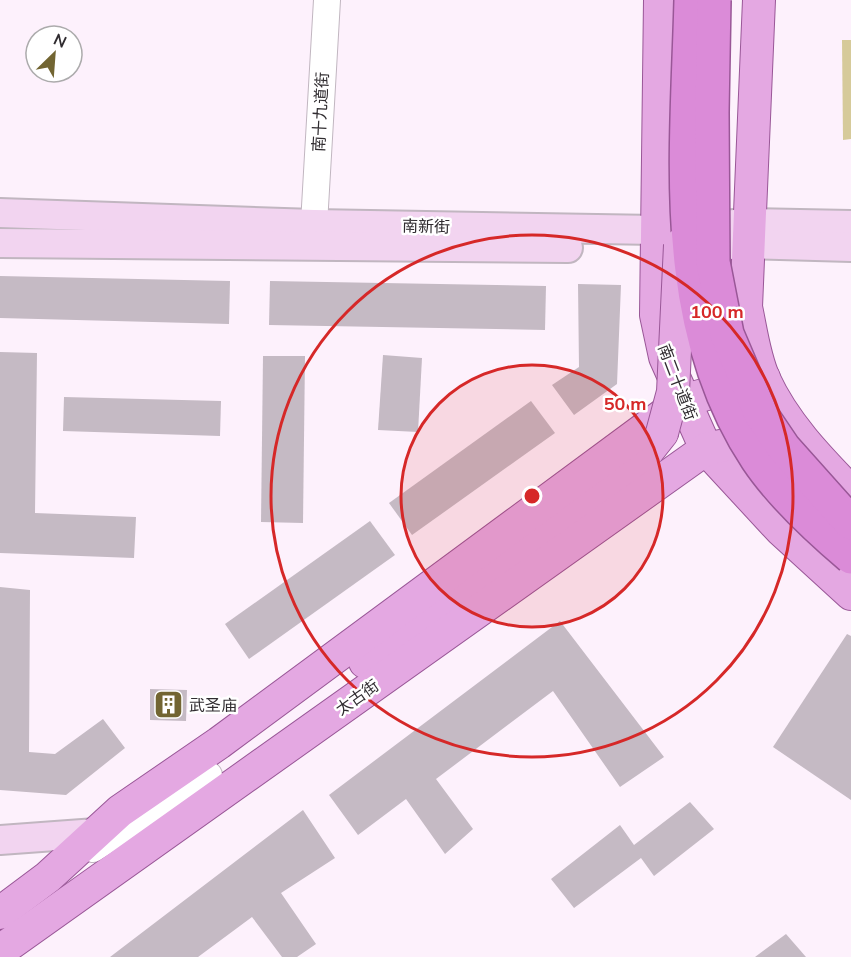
<svg xmlns="http://www.w3.org/2000/svg" width="851" height="957" viewBox="0 0 851 957" font-family="Mulish,'Noto Sans SC',sans-serif">
<rect width="100%" height="100%" fill="#fdf1fc"/>
<path fill="#d6ca9a" d="M 842,40 L 851,40 L 851,139 L 843,140 Z"/>
<g fill="#c5bac4">
<path d="M 0,276 L 230,281 L 229,324 L 0,318 Z"/>
<path d="M 270,281 L 546,286 L 545,330 L 269,325 Z"/>
<path d="M 578,284 L 621,285 L 617,384 L 574,415 L 552,385 L 579,367 Z"/>
<path d="M 0,352 L 37,353 L 35,513 L 136,517 L 134,558 L 0,553 Z"/>
<path d="M 383,355 L 422,358 L 418,432 L 378,430 Z"/>
<path d="M 263,356 L 305,356 L 303,523 L 261,522 Z"/>
<path d="M 64,397 L 221,401 L 220,436 L 63,431 Z"/>
<path d="M 531,401 L 555,433 L 412,535 L 389,503 Z"/>
<path d="M 370,521 L 395,555 L 249,659 L 225,624 Z"/>
<path d="M 0,587 L 30,590 L 29,752 L 55,754 L 103,719 L 125,748 L 66,795 L 0,790 Z"/>
<path d="M 560,621 L 664,757 L 620,787 L 553,691 L 436,779 L 473,829 L 445,854 L 406,799 L 358,835 L 329,795 Z"/>
<path d="M 847,634 L 851,636 L 851,800 L 773,747 Z"/>
<path d="M 150,689 L 187,690 L 186,721 L 150,720 Z"/>
<path d="M 690,802 L 714,829 L 654,876 L 641,858 L 574,908 L 551,879 L 620,825 L 634,845 Z"/>
<path d="M 303,810 L 335,858 L 281,893 L 316,944 L 297,957 L 282,957 L 252,917 L 198,957 L 110,957 Z"/>
<path d="M 786,934 L 806,957 L 755,957 Z"/>
</g>
<g fill="none" stroke-linecap="round" stroke-linejoin="round">
<defs>
<g id="tertiary">
<path d="M 314,224 L 327,0"/>
<path d="M 93,849 L 209,775"/>
</g>
<g id="secondary">
<path d="M 0,213 L 314,224 L 656,230 L 748,223 L 851,225"/>
<path d="M 0,243 L 568,248"/>
<path d="M 692,247 L 747,244 L 851,247"/>
<path d="M 0,840 L 96,833"/>
</g>
<g id="primary">
<path d="M 660,0 L 656,315 L 665,357 L 706,449 L 781,530 L 851,594"/>
<path d="M 759,0 L 746,307 C 751,330 754,356 764,379 C 784,423 818,458 851,492"/>
<path d="M 365,662 L 636,466 L 662,433"/>
<path d="M 0,913 L 48,877 L 120,811 L 219,743 L 682,401 L 764,378"/>
<path d="M 0,951 L 706,449 L 795,431"/>
</g>
</defs>
<use href="#tertiary" stroke="#c1b6c0" stroke-width="28"/>
<use href="#secondary" stroke="#c1b6c0" stroke-width="32"/>
<use href="#primary" stroke="#995797" stroke-width="34"/>
<use href="#tertiary" stroke="#fff" stroke-width="26"/>
<use href="#secondary" stroke="#f2d4f0" stroke-width="28"/>
<use href="#primary" stroke="#e4a8e2" stroke-width="32"/>
<defs>
<path id="primary-bridge" d="M 662,433 L 673,392 L 680,245"/>
<g id="trunk-bridge">
<path d="M 691,0 C 687,155 667,323 757,459 C 781,495 818,529 851,557"/>
<path d="M 714,0 L 712,112 L 713,262 L 727,334 L 761,414 L 784,448 L 851,523"/>
</g>
</defs>
<use href="#primary-bridge" stroke="#995797" stroke-width="34" stroke-linecap="butt"/>
<use href="#trunk-bridge" stroke="#995797" stroke-width="36" stroke-linecap="butt"/>
<use href="#primary-bridge" stroke="#e4a8e2" stroke-width="32"/>
<use href="#trunk-bridge" stroke="#db8bd8" stroke-width="33"/>
</g>
<circle cx="532" cy="496" r="131" fill="#d62828" fill-opacity=".12"/>
<g fill="none" stroke="#d62828" stroke-width="3">
<circle cx="532" cy="496" r="131"/>
<circle cx="532" cy="496" r="261"/>
</g>
<defs>
<symbol id="building-square" viewBox="-11 -11 22 22"><rect x="-9" y="-9" width="18" height="18" rx="4" fill="#726532" stroke="#fff"/><path d="M-4-6H4V6H1V3H-1V6H-4ZM-2.5-4.3h1.7v1.8h-1.7ZM.8-4.3h1.7v1.8H.8ZM-2.5-1h1.7V.8h-1.7ZM.8-1h1.7V.8H.8Z" fill="#fff"/></symbol>
</defs>
<g fill-rule="evenodd">
<use href="#building-square" x="152" y="688" width="33" height="33"/>
</g>
<g text-anchor="middle" stroke-width="5" stroke-linejoin="round" paint-order="stroke">
<g font-size="16" fill="#302c30" stroke="#fff">
<text transform="translate(320 112) rotate(-87)" y="6">南十九道街</text>
<text transform="translate(426 226) rotate(1)" y="6">南新街</text>
<text transform="translate(678 382) rotate(69)" y="6">南二十道街</text>
<text transform="translate(357 697) rotate(-35)" y="6">太古街</text>
</g>
<g font-size="16" fill="#302c30" stroke="#fff" text-anchor="start">
<text x="189" y="711">武圣庙</text>
</g>
</g>
<circle cx="532" cy="496" r="9" fill="#d62828" stroke="#fff" stroke-width="3"/>
<g font-size="18" text-anchor="middle" font-weight="bold" fill="#d62828" stroke="#fff" stroke-width="5" stroke-linejoin="round" paint-order="stroke">
<text x="717" y="318">100 m</text>
<text x="625" y="410">50 m</text>
</g>
<g transform="translate(54 54) rotate(25)"><circle r="28" fill="#ffffff" stroke="#acabac" stroke-width="1.5"/>
<path d="M0-4.5L10 22L0 15L-10 22Z" fill="#726532"/>
<text y="-9" font-size="16" font-weight="bold" text-anchor="middle" fill="#302c30">N</text>
</g>
</svg>
